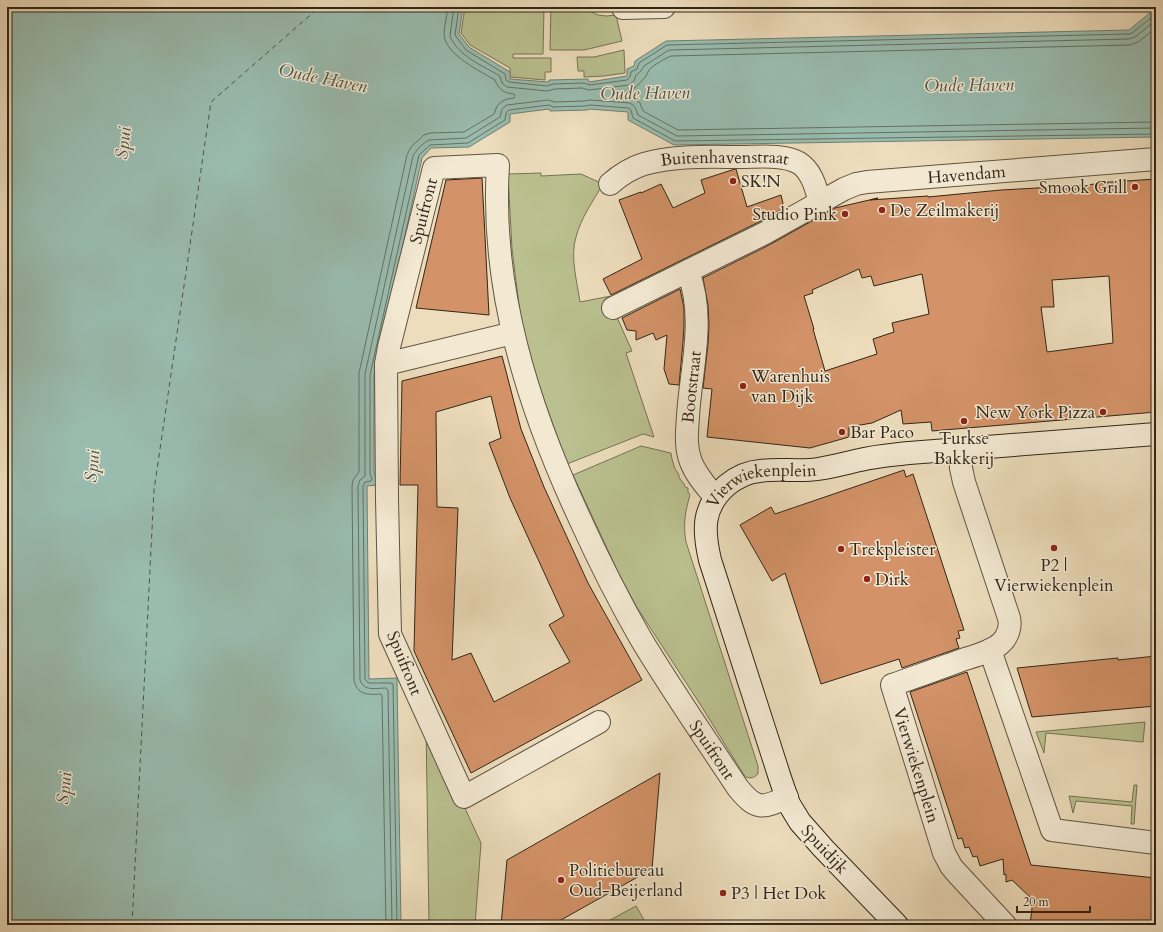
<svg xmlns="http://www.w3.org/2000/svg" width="1163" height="932" viewBox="0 0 1163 932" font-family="Cardo,serif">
<rect width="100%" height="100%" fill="#edddbc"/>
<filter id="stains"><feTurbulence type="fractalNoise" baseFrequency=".005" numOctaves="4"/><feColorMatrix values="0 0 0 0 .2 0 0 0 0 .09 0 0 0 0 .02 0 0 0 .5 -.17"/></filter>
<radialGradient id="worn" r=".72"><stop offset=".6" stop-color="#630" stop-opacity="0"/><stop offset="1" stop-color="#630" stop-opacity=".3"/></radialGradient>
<g fill="#bac08f" stroke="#767354">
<path d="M 465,7 L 544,7 L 543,54 L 513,54 L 513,58 L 551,58 L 551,72 L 545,72 L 545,80 L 510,77 L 510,68 L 470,45 L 461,33 Z"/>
<path d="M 551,7 L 582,7 L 598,15 L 606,16 L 616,15 L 622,41 L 584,50 L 550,50 Z"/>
<path d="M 624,50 L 625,73 L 604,76 L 584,77 L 584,71 L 578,71 L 577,57 L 594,57 Z"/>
<path d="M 541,173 L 541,176 L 581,174 L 603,184 C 593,201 581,218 576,237 C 570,256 577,282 580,302 L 611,296 L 612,306 L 632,351 L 626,353 L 654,437 L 643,434 L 567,464 L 538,383 L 525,339 L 521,321 L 512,249 L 508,174 Z"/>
<path d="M 641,446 L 671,453 L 672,459 L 675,469 L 678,473 L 680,479 L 684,484 L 685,487 L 688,488 L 688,492 L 690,495 C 685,512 683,525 686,542 L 758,766 L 758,774 C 754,778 748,780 744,775 L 700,704 L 636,606 L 618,572 L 573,475 Z"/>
<path d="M 1145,722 L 1143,742 L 1046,733 L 1044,753 L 1036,732 Z"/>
<path d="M 426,724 L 481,843 L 475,925 L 429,925 Z"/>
<path d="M 1134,785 L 1137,785 L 1134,824 L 1131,824 L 1132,806 L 1076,801 L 1073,813 L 1069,796 L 1132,802 Z"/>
<path d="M 636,906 L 647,925 L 601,925 Z"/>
</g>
<path fill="#99bcaf" stroke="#6f8073" d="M 7,7 L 463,7 L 459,34 L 469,47 L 510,72 L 510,79 L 548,82 L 549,82 L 549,80 L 588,79 L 589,82 L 627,76 L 627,69 L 634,66 L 635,61 L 666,41 L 1129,30 L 1156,8 L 1156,137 L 674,145 L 628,120 L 628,112 L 589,109 L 588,110 L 550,111 L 549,109 L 510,114 L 510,122 L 469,147 L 431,148 L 422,158 L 374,375 L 374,474 L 378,478 L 378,485 L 367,486 L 369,679 L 397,678 L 401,925 L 7,925 Z"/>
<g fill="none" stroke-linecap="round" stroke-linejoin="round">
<g stroke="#657164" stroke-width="1">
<path d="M 454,7 L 450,36 C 458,56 483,66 500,76 L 502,83 L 507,87 L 547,91 L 555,89 L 582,88 L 589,90 L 629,85 L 634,81 L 636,75 L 641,71 L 644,66 L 669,50 L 1129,39 L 1135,37 L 1156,20"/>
<path d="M 459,7 L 455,35 L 466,50 L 505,74 L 506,80 L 509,82 L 547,86 L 553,84 L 584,83 L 590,85 L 627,80 L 630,77 L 631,72 L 637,69 L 639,63 L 667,45 L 1129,34 L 1132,33 L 1156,14"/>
<path d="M 1156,28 L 1138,42 L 1130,45 L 671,56 C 666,58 652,66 649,70 C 648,72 647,74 646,76 C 636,87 636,90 620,92 L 619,94 L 620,96 L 630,97 L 635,99 L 640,103 L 643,111 L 678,130 L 1156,122"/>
<path d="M 386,925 L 382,696 L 381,694 C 368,695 357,695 354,680 L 352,486 L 353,480 L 359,472 L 359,373 L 407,155 L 411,147 L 424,135 L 430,133 L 464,132 L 494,114 L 497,106 L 501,102 L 507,99 L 514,98 L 515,96 L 514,94 C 504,93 499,90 495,80 C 480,71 446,55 444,35 C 444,26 447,16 448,7"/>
<path d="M 392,925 L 388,690 L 386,688 C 377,688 364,692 360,680 L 358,486 L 360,480 L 365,476 L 365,374 L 413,156 C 416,150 423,143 429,140 L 466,138 L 500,117 L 502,109 L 507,105 L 548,100 L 555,102 L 584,101 L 590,100 L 630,103 L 635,107 L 638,115 L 677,136 L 1156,128"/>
<path d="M 397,925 L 393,684 L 391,683 L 369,683 L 367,682 L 365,679 L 363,486 L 365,482 L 371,481 L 372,479 L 370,474 L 370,375 L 419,155 L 430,145 L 468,143 L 505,120 L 506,113 L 509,110 L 549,105 L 553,107 L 585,106 L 590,105 L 628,108 L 631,110 L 633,118 L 675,141 L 1156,134"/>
</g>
<path stroke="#505346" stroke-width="1" stroke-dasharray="5 4" stroke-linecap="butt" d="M 132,925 L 154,490 L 211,102 L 316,10 L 326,7"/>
</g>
<g fill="#d39267" stroke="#312619" fill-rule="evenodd">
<path d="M 735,169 L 736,169 L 747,207 L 781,195 L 784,208 L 759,222 L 611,295 L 603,279 L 642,259 L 619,200 L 641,192 L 641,193 L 661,184 L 673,208 L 705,193 L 701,180 Z"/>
<path d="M 482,178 L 489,315 L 416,308 L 446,180 Z"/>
<path d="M 1156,179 L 1156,412 L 932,431 L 931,422 L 903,424 L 901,410 L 872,423 L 849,427 L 849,437 L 810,448 L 707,437 L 712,389 L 703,388 L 708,344 L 709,325 L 708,305 L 703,278 L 771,244 L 835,208 L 878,198 L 870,200 L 928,196 L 928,197 L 1001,190 L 1073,186 L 1096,184 L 1096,183 ZM 859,269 L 862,278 L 871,276 L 874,286 L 922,274 L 929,314 L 892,323 L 894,332 L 873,339 L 877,354 L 825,371 L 813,329 L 814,329 L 804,296 L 813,293 L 812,290 ZM 1109,276 L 1113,343 L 1047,352 L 1041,307 L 1054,307 L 1052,280 Z"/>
<path d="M 680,289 L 684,308 L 684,325 L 683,342 L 679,385 L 669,384 L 664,369 L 667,335 L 656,340 L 653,333 L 636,340 L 636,331 L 627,330 L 622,318 Z"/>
<path d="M 502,356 L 521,429 L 544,487 L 588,583 L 642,680 L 471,773 L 414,651 L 418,485 L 400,485 L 402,381 ZM 491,396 L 501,438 L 489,443 L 510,498 L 564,616 L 549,625 L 570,662 L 494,702 L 471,653 L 452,660 L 458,508 L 437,507 L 436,412 Z"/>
<path d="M 904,470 L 906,477 L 913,474 L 964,630 L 958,631 L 960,638 L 956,639 L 959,648 L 902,668 L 899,659 L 821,684 L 785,573 L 772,581 L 740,525 L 771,507 L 775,514 Z"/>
<path d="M 1156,656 L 1156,706 L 1032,717 L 1017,668 L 1118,658 L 1118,660 Z"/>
<path d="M 967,672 L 1031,865 L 1156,878 L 1156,925 L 1030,925 L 1033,900 L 1012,880 L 1006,882 L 1006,874 L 1004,875 L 1003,859 L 980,866 L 977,856 L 973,857 L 969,847 L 965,848 L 962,838 L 958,839 L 910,692 Z"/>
<path d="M 660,773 L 652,869 L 552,925 L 501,925 L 507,860 Z"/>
</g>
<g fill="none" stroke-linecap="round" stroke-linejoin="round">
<defs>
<g id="street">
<path d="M 624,7 L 623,8 L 664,7"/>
<path id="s1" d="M 610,184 C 620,175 631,168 644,164 C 675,155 710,157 741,157 C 759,157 783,154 799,163 C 812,171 816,189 820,202"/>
<path d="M 688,271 C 706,319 691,367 688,416 C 687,432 685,447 691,462 C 696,475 706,486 715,497"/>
<path id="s2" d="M 613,308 L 765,233 L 844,189 L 856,184 L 867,182 L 1156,159"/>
<path d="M 386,364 L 513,333"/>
<path id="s3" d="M 960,448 L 961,468 L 964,482 L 1009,618 C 1011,626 1008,637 1001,643 C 993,651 975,656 965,659 C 940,668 916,677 892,685 L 944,853 L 951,866 L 955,871 L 1005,925"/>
<path d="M 990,650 L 1052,830 L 1156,843"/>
<path id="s4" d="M 599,722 L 464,797 L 390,634 L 387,499 L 386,364 L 389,347 L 434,168 L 498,165 C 490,288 528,407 579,517 C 598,559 618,599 641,639 C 671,689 705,738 738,788 C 756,810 762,809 787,797"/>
</g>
<g id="secondary">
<path id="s5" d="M 897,925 L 823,848 L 800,822 L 789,804 L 780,778 L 710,560 C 703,530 702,507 727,485 C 737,477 747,472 760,471 C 779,468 799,472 818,469 C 832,467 846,463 860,460 C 876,456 892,455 909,453 L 1156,434"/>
</g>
</defs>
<use href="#street" stroke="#605442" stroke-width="24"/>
<use href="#secondary" stroke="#312619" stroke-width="24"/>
<use href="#street" stroke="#f3e9d3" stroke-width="22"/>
<use href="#secondary" stroke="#f3e9d3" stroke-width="22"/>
</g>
<g fill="#8f2418" stroke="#f3e9d3" stroke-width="1.5">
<circle cx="733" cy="181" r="4"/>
<circle cx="1135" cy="187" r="4"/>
<circle cx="882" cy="210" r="4"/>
<circle cx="845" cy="214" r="4"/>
<circle cx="743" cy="386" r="4"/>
<circle cx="1103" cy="412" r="4"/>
<circle cx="964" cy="421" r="4"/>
<circle cx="842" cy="432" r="4"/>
<circle cx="1054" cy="548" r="4"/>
<circle cx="841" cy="549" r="4"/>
<circle cx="867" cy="579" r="4"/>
<circle cx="561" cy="880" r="4"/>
<circle cx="723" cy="893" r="4"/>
</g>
<g text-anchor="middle" stroke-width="3" stroke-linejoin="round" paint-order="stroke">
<g font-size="17" fill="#312619" stroke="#f3e9d3">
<text dy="6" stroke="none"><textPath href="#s1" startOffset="121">Buitenhavenstraat</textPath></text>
<text dy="6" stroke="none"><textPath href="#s2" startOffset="384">Havendam</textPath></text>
<text dy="6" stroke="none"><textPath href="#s4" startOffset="761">Spuifront</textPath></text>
<text transform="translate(691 387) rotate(-84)" y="6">Bootstraat</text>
<text dy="6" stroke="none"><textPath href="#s5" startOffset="534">Vierwiekenplein</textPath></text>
<text transform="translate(405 663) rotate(68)" y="6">Spuifront</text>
<text dy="6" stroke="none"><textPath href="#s4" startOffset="1503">Spuifront</textPath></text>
<text dy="6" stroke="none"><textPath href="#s3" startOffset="406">Vierwiekenplein</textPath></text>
<text transform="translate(825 849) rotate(47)" y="6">Spuidijk</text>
</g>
<g font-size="17" fill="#312619" stroke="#f3e9d3" text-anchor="start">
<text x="741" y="187">SK!N</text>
<text x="1127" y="193" text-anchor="end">Smook Grill</text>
<text x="890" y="216">De Zeilmakerij</text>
<text x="837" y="220" text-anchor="end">Studio Pink</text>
<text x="751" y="382">Warenhuis<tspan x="751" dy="20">van Dijk</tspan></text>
<text x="1095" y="418" text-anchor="end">New York Pizza</text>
<text x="850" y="438">Bar Paco</text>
<text x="964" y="444" text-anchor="middle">Turkse<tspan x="964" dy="20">Bakkerij</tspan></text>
<text x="849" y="555">Trekpleister</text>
<text x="1054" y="571" text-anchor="middle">P2 |<tspan x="1054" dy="20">Vierwiekenplein</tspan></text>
<text x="875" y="585">Dirk</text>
<text x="569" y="876">Politiebureau<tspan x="569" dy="20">Oud-Beijerland</tspan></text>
<text x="731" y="899">P3 | Het Dok</text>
</g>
<g font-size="18" font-style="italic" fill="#505346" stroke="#f3e9d3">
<text transform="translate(323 78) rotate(11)" y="6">Oude Haven</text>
<text transform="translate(969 85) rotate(-1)" y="6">Oude Haven</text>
<text transform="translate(645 93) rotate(-1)" y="6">Oude Haven</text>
<text transform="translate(123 143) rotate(-84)" y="6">Spui</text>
<text transform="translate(92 466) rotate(-85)" y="6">Spui</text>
<text transform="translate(64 788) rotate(-85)" y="6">Spui</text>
</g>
</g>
<rect width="1163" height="932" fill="none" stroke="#edddbc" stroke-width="24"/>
<rect x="8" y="8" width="1147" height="916" fill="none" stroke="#312619" stroke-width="2"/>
<rect x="12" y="12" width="1139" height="908" fill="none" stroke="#312619"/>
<path d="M1017 906v6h73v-6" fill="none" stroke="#312619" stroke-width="2"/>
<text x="1023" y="906" font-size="12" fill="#312619" stroke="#f3e9d3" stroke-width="3" paint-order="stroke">20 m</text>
<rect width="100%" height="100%" filter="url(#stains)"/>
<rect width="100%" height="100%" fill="url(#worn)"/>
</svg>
